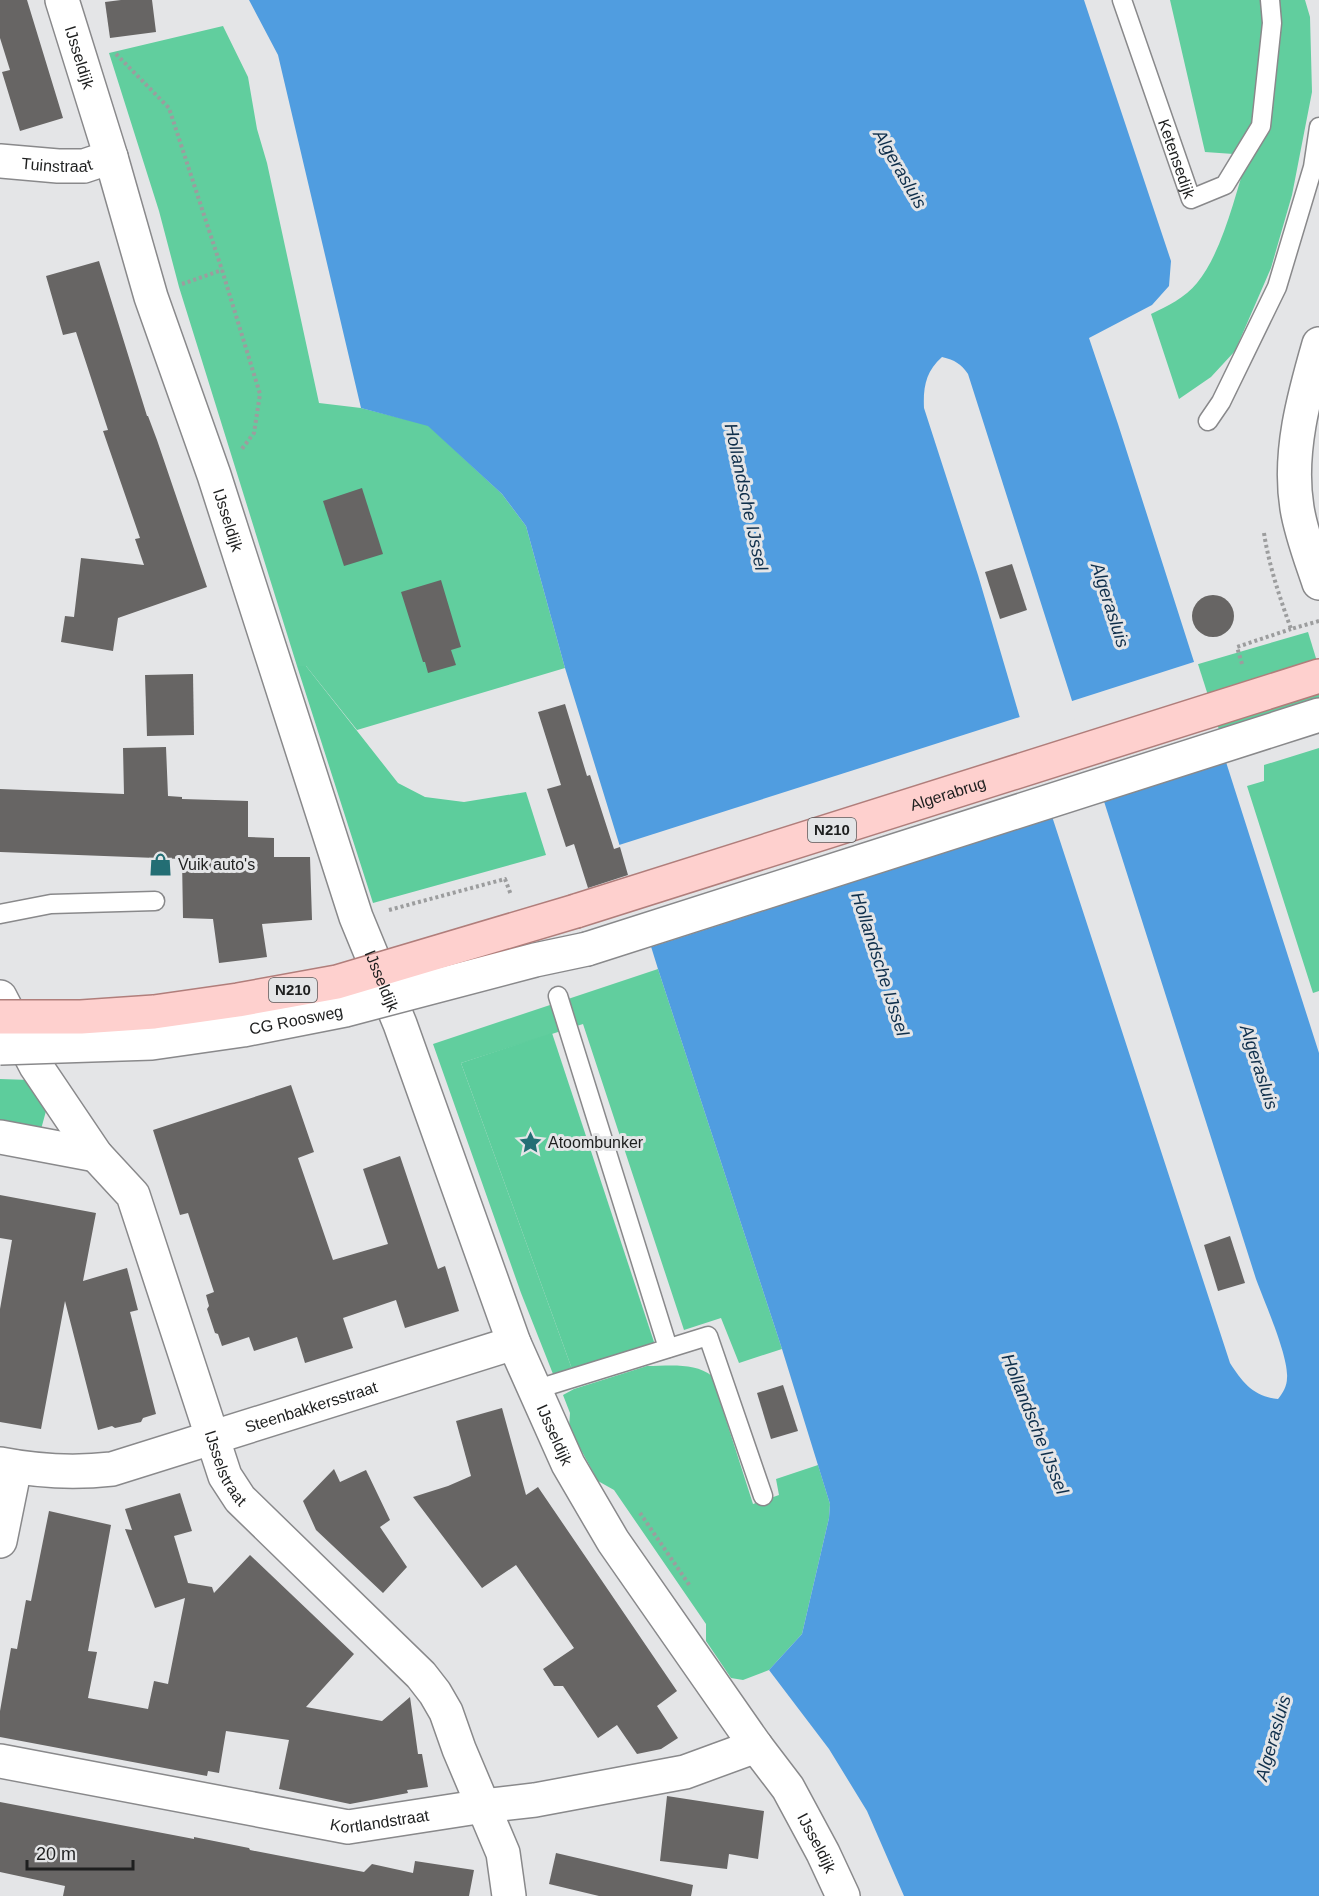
<svg xmlns="http://www.w3.org/2000/svg" width="1319" height="1896" viewBox="0 0 1319 1896" font-family="Helvetica,sans-serif">
<rect width="100%" height="100%" fill="#e4e5e7"/>
<g fill="#61ce9e">
<path d="M 1170,0 L 1305,0 L 1310,17 L 1312,92 L 1292,195 L 1271,268 L 1235,351 L 1211,377 L 1179,399 L 1151,314 C 1167,306 1185,298 1197,283 C 1223,251 1235,195 1248,155 L 1205,152 Z"/>
<path d="M 223,26 L 248,77 L 257,129 L 267,163 L 319,403 L 361,408 L 428,425 L 502,494 L 526,526 L 565,668 L 357,730 L 306,666 L 297,666 L 179,287 L 159,211 L 109,53 Z"/>
<path d="M 1308,632 L 1319,668 L 1319,726 L 1226,760 L 1195,665 Z"/>
<path d="M 1319,748 L 1319,991 L 1313,993 L 1247,786 L 1264,781 L 1264,765 Z"/>
<path d="M 658,969 L 782,1349 L 739,1363 L 721,1318 L 684,1330 L 583,1024 L 461,1063 L 572,1369 L 553,1374 L 521,1293 L 433,1044 Z"/>
<path d="M 647,1366 C 668,1366 695,1362 712,1376 L 753,1504 L 779,1495 L 776,1479 L 818,1465 L 830,1504 L 829,1518 L 802,1634 L 769,1670 L 743,1680 L 731,1678 L 706,1641 L 706,1624 L 614,1490 L 598,1481 L 569,1428 L 570,1413 L 563,1395 L 574,1389 Z"/>
</g>
<g fill="#5dcd9c">
<path d="M 297,666 L 306,666 L 398,783 L 425,797 L 464,802 L 526,792 L 546,855 L 373,903 Z"/>
<path d="M 552,1033 L 655,1345 L 572,1369 L 461,1063 Z"/>
<path d="M 0,1079 L 30,1080 L 46,1111 L 40,1133 L 0,1132 Z"/>
</g>
<path fill="#509de0" fill-rule="evenodd" d="M 249,0 L 1084,0 L 1171,261 L 1169,286 L 1152,305 L 1089,338 L 1118,424 L 1319,1053 L 1319,1896 L 904,1896 L 867,1811 L 829,1749 L 769,1670 L 802,1634 L 829,1518 L 830,1504 L 782,1349 L 658,969 L 617,837 L 565,668 L 526,526 L 502,494 L 428,426 L 361,408 L 278,55 ZM 942,357 C 955,360 961,364 968,374 L 1256,1279 C 1264,1301 1289,1357 1287,1378 C 1287,1386 1283,1393 1278,1399 C 1254,1397 1242,1382 1230,1363 L 1020,718 L 978,575 L 924,408 C 923,387 926,371 942,357 Z"/>
<g fill="#e4e5e7">
<path d="M 1197,661 L 1229,761 L 1101,802 L 1069,702 Z"/>
<path d="M 1023,716 L 1055,817 L 648,948 L 616,846 Z"/>
</g>
<g fill="#676564">
<path d="M 0,0 L 27,0 L 63,118 L 20,131 L 2,72 L 10,70 L 0,38 Z"/>
<path d="M 121,0 L 152,0 L 156,32 L 110,38 L 105,2 Z"/>
<path d="M 99,261 L 147,416 L 148,416 L 157,440 L 207,587 L 118,618 L 113,651 L 61,642 L 65,616 L 74,617 L 81,558 L 144,565 L 135,539 L 140,538 L 103,431 L 108,430 L 76,332 L 63,335 L 46,276 Z"/>
<path d="M 362,488 L 383,554 L 344,566 L 323,501 Z"/>
<path d="M 1012,564 L 1027,610 L 1000,619 L 985,572 Z"/>
<path d="M 441,580 L 461,647 L 451,650 L 456,665 L 428,673 L 425,662 L 423,662 L 401,592 Z"/>
<circle cx="1213" cy="616" r="21"/>
<path d="M 193,674 L 194,735 L 147,736 L 145,675 Z"/>
<path d="M 565,704 L 587,776 L 590,775 L 614,849 L 620,847 L 628,875 L 588,888 L 574,844 L 566,847 L 547,789 L 561,785 L 538,712 Z"/>
<path d="M 166,747 L 168,796 L 182,797 L 182,799 L 248,801 L 248,837 L 274,838 L 274,857 L 310,857 L 312,920 L 262,924 L 267,957 L 219,963 L 213,919 L 183,918 L 182,859 L 0,852 L 0,789 L 124,794 L 123,748 Z"/>
<path d="M 291,1085 L 314,1152 L 298,1158 L 333,1260 L 388,1244 L 363,1169 L 400,1156 L 438,1269 L 445,1266 L 459,1311 L 405,1328 L 396,1300 L 343,1318 L 353,1348 L 305,1363 L 297,1337 L 254,1351 L 249,1337 L 222,1346 L 218,1334 L 215,1333 L 207,1309 L 209,1306 L 206,1295 L 214,1292 L 188,1213 L 180,1215 L 153,1130 Z"/>
<path d="M 0,1195 L 96,1213 L 83,1281 L 127,1268 L 138,1310 L 130,1312 L 156,1414 L 143,1418 L 141,1422 L 115,1428 L 112,1426 L 98,1430 L 65,1301 L 41,1429 L 0,1422 L 0,1309 L 12,1240 L 0,1238 Z"/>
<path d="M 1230,1236 L 1245,1283 L 1218,1291 L 1204,1245 Z"/>
<path d="M 783,1385 L 798,1431 L 771,1439 L 757,1393 Z"/>
<path d="M 502,1408 L 526,1495 L 538,1487 L 677,1691 L 657,1706 L 678,1738 L 661,1749 L 637,1754 L 617,1725 L 598,1738 L 563,1686 L 554,1686 L 543,1669 L 574,1648 L 516,1565 L 482,1588 L 413,1497 L 448,1486 L 471,1476 L 456,1421 Z"/>
<path d="M 334,1469 L 340,1482 L 366,1470 L 390,1520 L 380,1527 L 407,1567 L 383,1593 L 316,1530 L 303,1501 Z"/>
<path d="M 180,1493 L 192,1531 L 174,1536 L 188,1583 L 212,1587 L 214,1593 L 250,1555 L 354,1654 L 306,1707 L 382,1721 L 410,1697 L 418,1754 L 422,1754 L 428,1787 L 407,1790 L 408,1793 L 350,1804 L 279,1789 L 289,1740 L 226,1731 L 219,1773 L 208,1771 L 207,1776 L 0,1737 L 0,1711 L 11,1648 L 17,1649 L 26,1600 L 31,1601 L 49,1511 L 111,1525 L 88,1651 L 97,1652 L 88,1698 L 148,1709 L 154,1681 L 168,1684 L 185,1598 L 155,1608 L 125,1529 L 132,1530 L 125,1509 Z"/>
<path d="M 667,1796 L 764,1811 L 758,1859 L 729,1854 L 727,1869 L 660,1861 Z"/>
<path d="M 0,1802 L 194,1839 L 194,1837 L 249,1848 L 250,1850 L 364,1872 L 372,1864 L 413,1873 L 415,1861 L 474,1870 L 469,1896 L 63,1896 L 65,1886 L 0,1872 Z"/>
<path d="M 556,1853 L 693,1885 L 691,1896 L 599,1896 L 549,1884 Z"/>
</g>
<g fill="none" stroke-linecap="round" stroke-linejoin="round">
<defs>
<g id="lane">
<path id="s1" d="M 1122,0 L 1191,199 L 1225,185 L 1261,126 L 1272,23 L 1270,0"/>
<path d="M 1208,421 L 1221,402 L 1277,287 L 1313,167 L 1319,127"/>
<path d="M 0,914 L 51,904 L 155,901"/>
<path d="M 558,996 L 668,1348"/>
<path d="M 534,1390 L 708,1336 L 763,1496"/>
</g>
<g id="street">
<path id="s2" d="M 62,0 L 111,157 L 151,297 L 214,475 L 356,917 L 400,1024 L 514,1343 L 568,1464 L 613,1541 L 756,1746 L 788,1788 L 823,1853 L 843,1896"/>
<path id="s3" d="M 0,161 L 58,166 L 84,166 L 111,157"/>
<path id="s4" d="M 0,997 L 36,1066 L 96,1155 L 133,1195 L 225,1476 L 240,1499 L 421,1675 L 435,1693 L 446,1712 L 459,1749 L 503,1853 L 509,1896"/>
<path d="M 0,1137 L 96,1155"/>
<path id="s5" d="M 0,1464 C 36,1471 76,1473 112,1469 L 514,1343"/>
<path d="M 0,1541 L 15,1467"/>
<path id="s6" d="M 0,1761 L 348,1827 L 484,1806 L 535,1800 L 685,1772 L 756,1746"/>
</g>
<g id="secondary">
<path d="M 1319,344 C 1304,396 1288,453 1297,508 C 1301,533 1311,559 1319,583"/>
<path d="M 587,949 L 1319,715"/>
</g>
<g id="primary">
<path id="s7" d="M 576,911 L 1319,676"/>
</g>
</defs>
<use href="#lane" stroke="#89898b" stroke-width="21"/>
<use href="#street" stroke="#89898b" stroke-width="36"/>
<use href="#secondary" stroke="#89898b" stroke-width="36"/>
<use href="#primary" stroke="#b07e7b" stroke-width="36"/>
<g stroke="#9c9d9e" stroke-width="4" stroke-dasharray="3 3" stroke-linecap="butt">
<path d="M 116,54 L 169,108 L 222,270 L 260,394 L 254,433 L 241,450"/>
<path d="M 182,284 L 222,270"/>
<path d="M 1264,533 C 1269,566 1280,598 1291,629 L 1319,621"/>
<path d="M 1242,664 L 1237,647 L 1291,629"/>
<path d="M 389,910 L 505,879 L 511,895"/>
<path d="M 640,1513 L 690,1586"/>
</g>
<use href="#lane" stroke="#fff" stroke-width="18"/>
<use href="#street" stroke="#fff" stroke-width="33"/>
<use href="#secondary" stroke="#fff" stroke-width="33"/>
<use href="#primary" stroke="#fed0ce" stroke-width="33"/>
<defs>
<g id="secondary-bridge">
<path id="s8" d="M 0,1048 L 152,1043 L 243,1030 L 345,1010 L 535,960 L 587,949"/>
</g>
<path id="primary-bridge" d="M 0,1017 L 81,1017 L 154,1012 L 238,1000 L 337,982 L 576,911"/>
</defs>
<use href="#secondary-bridge" stroke="#89898b" stroke-width="36" stroke-linecap="butt"/>
<use href="#primary-bridge" stroke="#b07e7b" stroke-width="36" stroke-linecap="butt"/>
<use href="#secondary-bridge" stroke="#fff" stroke-width="33"/>
<use href="#primary-bridge" stroke="#fed0ce" stroke-width="33"/>
</g>
<defs>
<symbol id="shop-bare" viewBox="-9 -9 18 18"><path d="M-5-2.5h2.3a2.7 3.5 0 0 1 5.4 0H5L5.5 6h-11ZM-1.5-2.5h3a1.5 2.3 0 0 0-3 0Z" fill="#236e74" stroke="#e4e5e7" stroke-width="2.5" paint-order="stroke"/></symbol>
<symbol id="sight-bare" viewBox="-9 -9 18 18"><path d="M0-6L1.8-2.2L6-1.7L2.9 1.2L3.7 5.4L0 3.3L-3.7 5.4L-2.9 1.2L-6-1.7L-1.8-2.2Z" fill="#236e74" stroke="#e4e5e7" stroke-width="2.5" paint-order="stroke"/></symbol>
</defs>
<g fill-rule="evenodd">
<use href="#shop-bare" x="144" y="848" width="33" height="33"/>
<use href="#sight-bare" x="514" y="1126" width="33" height="33"/>
</g>
<g text-anchor="middle" stroke-width="6" stroke-linejoin="round" paint-order="stroke">
<g fill="#e4e5e7" stroke="#595a5b" stroke-width="1.5">
<rect x="808" y="818" width="48" height="24" rx="4.5"/>
<rect x="269" y="978" width="48" height="24" rx="4.5"/>
</g>
<g font-size="15" font-weight="bold" fill="#1e1f1f">
<text x="832" y="835">N210</text>
<text x="293" y="995">N210</text>
</g>
<g font-size="16" fill="#1e1f1f" stroke="#e4e5e7">
<text dy="6" stroke="none"><textPath href="#s2" startOffset="60">IJsseldijk</textPath></text>
<text dy="6" stroke="none"><textPath href="#s1" startOffset="168">Ketensedijk</textPath></text>
<text dy="6" stroke="none"><textPath href="#s3" startOffset="57">Tuinstraat</textPath></text>
<text dy="6" stroke="none"><textPath href="#s2" startOffset="546">IJsseldijk</textPath></text>
<text dy="6" stroke="none"><textPath href="#s7" startOffset="390">Algerabrug</textPath></text>
<text dy="6" stroke="none"><textPath href="#s2" startOffset="1032">IJsseldijk</textPath></text>
<text dy="6" stroke="none"><textPath href="#s8" startOffset="298">CG Roosweg</textPath></text>
<text dy="6" stroke="none"><textPath href="#s5" startOffset="321">Steenbakkersstraat</textPath></text>
<text dy="6" stroke="none"><textPath href="#s2" startOffset="1518">IJsseldijk</textPath></text>
<text dy="6" stroke="none"><textPath href="#s4" startOffset="528">IJsselstraat</textPath></text>
<text dy="6" stroke="none"><textPath href="#s6" startOffset="386">Kortlandstraat</textPath></text>
<text dy="6" stroke="none"><textPath href="#s2" startOffset="2004">IJsseldijk</textPath></text>
</g>
<g font-size="16" fill="#1e1f1f" stroke="#e4e5e7" text-anchor="start">
<text x="178" y="870">Vuik auto's</text>
<text x="548" y="1148">Atoombunker</text>
</g>
<g font-size="18" font-style="italic" fill="#0f2f4b" stroke="#e4e5e7">
<text transform="translate(900 169) rotate(60)" y="6">Algerasluis</text>
<text transform="translate(746 497) rotate(78)" y="6">Hollandsche IJssel</text>
<text transform="translate(1110 605) rotate(72)" y="6">Algerasluis</text>
<text transform="translate(880 964) rotate(72)" y="6">Hollandsche IJssel</text>
<text transform="translate(1259 1067) rotate(72)" y="6">Algerasluis</text>
<text transform="translate(1035 1424) rotate(68)" y="6">Hollandsche IJssel</text>
<text transform="translate(1273 1738) rotate(-74)" y="6">Algerasluis</text>
</g>
</g>
<path d="M27 1860v9h106v-9" fill="none" stroke="#1e1f1f" stroke-width="3"/>
<text x="36" y="1860" font-size="18" fill="#1e1f1f" stroke="#e4e5e7" stroke-width="4.5" paint-order="stroke">20 m</text>
</svg>
